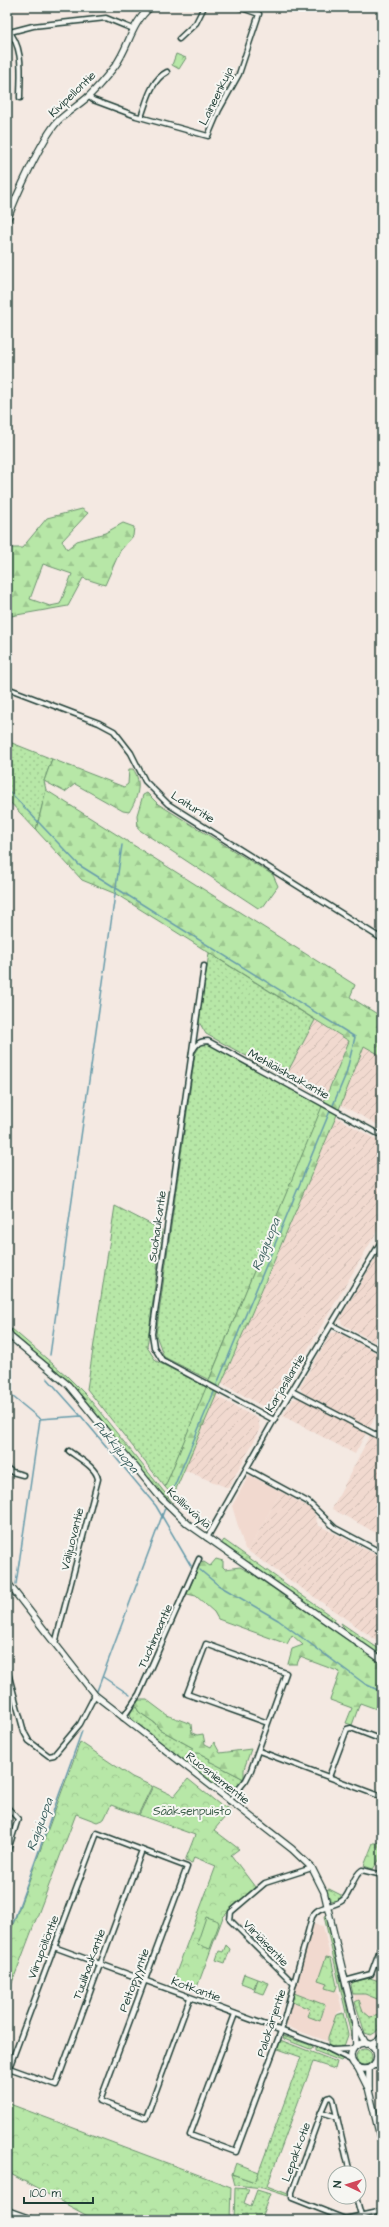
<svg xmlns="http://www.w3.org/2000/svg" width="389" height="2227" viewBox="0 0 389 2227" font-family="'Architects Daughter',sans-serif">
<defs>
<pattern id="industrial-furrows" width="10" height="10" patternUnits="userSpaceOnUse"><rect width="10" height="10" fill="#f1d9cf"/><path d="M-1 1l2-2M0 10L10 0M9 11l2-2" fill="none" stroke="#cebbb2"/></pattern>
<pattern id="grass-dots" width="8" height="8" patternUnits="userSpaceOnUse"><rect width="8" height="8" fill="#b7e7a7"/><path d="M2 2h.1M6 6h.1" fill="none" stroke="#9dc790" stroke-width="1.8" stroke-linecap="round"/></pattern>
<pattern id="forest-firs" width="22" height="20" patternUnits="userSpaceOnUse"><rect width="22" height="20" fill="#b7e7a7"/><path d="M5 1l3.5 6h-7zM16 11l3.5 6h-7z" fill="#9dc790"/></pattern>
<pattern id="park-crowns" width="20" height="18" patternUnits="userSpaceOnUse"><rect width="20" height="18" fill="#b7e7a7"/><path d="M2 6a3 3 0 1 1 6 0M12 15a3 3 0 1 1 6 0" fill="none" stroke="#9dc790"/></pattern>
</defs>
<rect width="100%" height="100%" fill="#f4e9e2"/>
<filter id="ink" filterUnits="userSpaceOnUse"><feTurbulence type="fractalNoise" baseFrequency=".025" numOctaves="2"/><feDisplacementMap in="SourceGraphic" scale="8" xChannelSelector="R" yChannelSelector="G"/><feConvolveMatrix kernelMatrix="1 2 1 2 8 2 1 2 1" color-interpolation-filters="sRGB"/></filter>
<g filter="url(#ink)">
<g fill="#f1d9cf">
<path d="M 251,1476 L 281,1492 L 248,1551 L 245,1549 L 232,1506 L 248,1477 Z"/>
<path d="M 313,1924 L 323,1926 L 342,2010 L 337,2013 L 327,2041 L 285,2026 Z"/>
<path d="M 374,1978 L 382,1982 L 382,2021 L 360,2021 L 352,1986 L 354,1983 Z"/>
</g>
<g fill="url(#industrial-furrows)">
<path d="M 315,1020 L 349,1041 L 325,1099 L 285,1077 Z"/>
<path d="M 364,1045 L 382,1056 L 382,1127 L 341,1105 Z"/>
<path d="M 336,1117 L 382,1143 L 382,1223 L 276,1403 L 264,1407 L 222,1383 Z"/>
<path d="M 382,1248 L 382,1346 L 342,1324 L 340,1318 Z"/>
<path d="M 337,1332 L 382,1356 L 382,1403 L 369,1428 L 302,1392 L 300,1387 L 331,1333 Z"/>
<path d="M 216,1396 L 258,1419 L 260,1430 L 228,1488 L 184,1470 Z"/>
<path d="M 299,1398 L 366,1433 L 355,1454 L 283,1416 L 293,1399 Z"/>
<path d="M 370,1435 L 382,1442 L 382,1542 L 380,1535 L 332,1509 Z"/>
<path d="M 281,1492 L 313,1510 L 318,1525 L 382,1558 L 382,1644 L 248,1551 Z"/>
</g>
<g fill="url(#grass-dots)" stroke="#6b926e">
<path d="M 7,741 L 52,759 L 44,781 L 46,790 L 36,830 L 7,799 Z"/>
<path d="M 209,953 L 315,1020 L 285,1077 L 206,1034 L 199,1022 Z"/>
<path d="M 209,1044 L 323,1106 L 209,1380 L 164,1357 L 156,1335 L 195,1054 L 200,1046 Z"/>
<path d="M 115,1206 L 162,1230 L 147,1347 L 156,1361 L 207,1387 L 165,1487 L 87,1389 Z"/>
<path d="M 12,1329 L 67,1376 L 87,1396 L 173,1503 C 139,1476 116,1436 88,1403 C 65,1376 36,1354 9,1331 Z"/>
<path d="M 224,1540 L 335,1619 L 333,1623 L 221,1544 Z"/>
<path d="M 341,1623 L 382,1651 L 382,1656 L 347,1633 Z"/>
<path d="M 135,1705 L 139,1712 L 155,1723 L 159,1729 L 193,1748 L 193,1757 L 195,1753 L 199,1753 L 210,1759 L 210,1761 L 244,1779 L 232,1794 L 218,1784 L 216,1785 L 205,1778 L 132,1721 L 130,1714 Z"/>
<path d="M 329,1889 L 341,1895 L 341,1898 L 335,1901 L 329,1900 L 326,1890 Z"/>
<path d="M 326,1915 L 350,2021 L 355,2037 L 351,2035 L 324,1916 Z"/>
<path d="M 226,1945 L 230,1949 L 225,1963 L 216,1960 L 219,1951 L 223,1952 Z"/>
<path d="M 370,1978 L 382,1982 L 382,2001 L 365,1994 L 353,1994 L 351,1985 L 353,1982 Z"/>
<path d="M 294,1993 L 325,2005 L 320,2021 L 307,2016 L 310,2009 L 292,2002 Z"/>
<path d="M 359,2000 L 363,2011 L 370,2017 L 380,2015 L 382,2009 C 382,2020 382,2030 371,2035 L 365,2033 L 355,2002 Z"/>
<path d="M 343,2013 L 348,2035 L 343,2049 L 328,2046 L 328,2037 L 336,2015 Z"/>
<path d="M 283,2036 L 313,2046 L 312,2048 L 310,2049 L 284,2039 Z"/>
<path d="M 280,2040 L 337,2062 L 335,2069 L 313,2062 L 267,2186 L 288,2194 L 288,2196 L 263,2188 L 235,2185 L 232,2174 L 255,2182 L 301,2057 L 278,2049 Z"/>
<path d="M 315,2047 L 343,2057 L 343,2059 L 341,2061 L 315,2051 Z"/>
<circle cx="364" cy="2057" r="8"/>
<path d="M 235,2188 L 249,2189 L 244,2203 L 251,2206 L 257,2190 L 270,2194 L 262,2215 L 274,2220 L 234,2220 Z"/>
</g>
<g fill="url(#forest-firs)" stroke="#6b926e" fill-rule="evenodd">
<path d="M 82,509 L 88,513 L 62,541 L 67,549 L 77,541 L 105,533 L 123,523 L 134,527 L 133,536 L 120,551 L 105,585 L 83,578 L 68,606 L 11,616 L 7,626 L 7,548 L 22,548 L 47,518 ZM 43,564 L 72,574 L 60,604 L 50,606 L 30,599 Z"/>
<path d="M 52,759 L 124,787 L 128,784 L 129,769 L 133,769 C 143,782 137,800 129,812 L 123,811 L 75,784 L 65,792 L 44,781 Z"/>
<path d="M 46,790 L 355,985 L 350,997 L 382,1017 L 382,1056 L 364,1046 L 336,1117 L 173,1496 L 165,1487 L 349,1041 L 116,894 L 82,880 L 36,830 Z"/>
<path d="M 147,793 L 158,804 L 273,875 L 278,886 L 263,907 L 258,908 L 138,829 L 137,815 L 143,795 Z"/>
<path d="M 216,1559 L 223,1561 L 223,1567 L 225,1569 L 240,1567 L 253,1574 L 382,1664 L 382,1711 L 360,1703 L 352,1725 L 346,1723 L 352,1708 L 330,1700 L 340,1672 L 300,1657 L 297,1664 L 288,1664 L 292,1649 L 303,1645 L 292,1635 L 287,1644 L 218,1619 L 214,1612 L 196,1596 L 187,1594 L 200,1563 L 204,1562 L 210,1566 Z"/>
<path d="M 139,1700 L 147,1700 L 167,1715 L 191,1724 L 192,1733 L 197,1735 L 203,1734 L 205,1744 L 211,1747 L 214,1742 L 220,1753 L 251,1749 L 244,1769 L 244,1779 L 209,1761 L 210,1759 L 199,1753 L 195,1753 L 193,1757 L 189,1755 L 193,1748 L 159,1729 L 155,1723 L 139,1712 L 135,1705 Z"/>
<path d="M 382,1840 L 382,1856 L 373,1869 L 364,1866 L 373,1843 L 377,1843 Z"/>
</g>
<g fill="url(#park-crowns)" stroke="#6b926e">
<path d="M 176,54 L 186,58 L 179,69 L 172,65 Z"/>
<path d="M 80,1742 L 132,1777 L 152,1786 L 138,1815 L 111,1805 L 104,1819 L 97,1822 L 76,1814 L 7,1996 L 7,1941 Z"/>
<path d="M 188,1779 L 219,1804 L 231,1810 L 214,1830 L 239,1849 L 231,1855 L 255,1887 L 223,1917 L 196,1990 L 173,1981 L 216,1866 L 194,1857 L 192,1863 L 185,1861 L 195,1835 L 139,1815 L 153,1786 L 174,1796 Z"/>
<path d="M 326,1957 L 331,1958 L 337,1986 L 335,1991 L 325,1988 L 327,1983 L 318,1980 Z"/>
<path d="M 258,1979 L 269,1983 L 264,1994 L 254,1991 Z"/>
<path d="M 7,2103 L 231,2187 L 230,2220 L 95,2220 L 7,2172 Z"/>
</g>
<g fill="#b7e7a7" stroke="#6b926e">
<path d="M 206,1917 L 218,1921 L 219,1924 L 210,1949 L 197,1944 Z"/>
<path d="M 244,1974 L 257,1979 L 254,1988 L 241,1983 Z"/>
<path d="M 236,2163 L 259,2172 L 255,2182 L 232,2174 Z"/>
</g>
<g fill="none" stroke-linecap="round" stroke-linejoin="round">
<g stroke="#669baa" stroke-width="1.5">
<path d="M 7,789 L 79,865 L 355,1037 L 346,1074 L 333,1105"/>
<path d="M 104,972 L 122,845"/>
<path d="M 50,1355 L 104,975"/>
<path d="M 47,1378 L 80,1415"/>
<path d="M 217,1384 L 330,1111"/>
<path d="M 7,1392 L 40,1419 L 81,1416 L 156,1506 L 191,1566"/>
<path d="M 171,1494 L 214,1392"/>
<path d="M 200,1570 L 218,1585 L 278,1620 L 365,1684 L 382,1692"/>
<path d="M 16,1584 L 40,1419"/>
<path d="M 103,1677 L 130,1695"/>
<path d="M 97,1691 L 165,1508"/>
<path d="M 13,1923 L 82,1731"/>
<path d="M 7,1940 L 8,1938"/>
</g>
<defs>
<g id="street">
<path d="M 7,29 C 25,48 20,75 20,98"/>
<path d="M 10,32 L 33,26 L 106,18 L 133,29"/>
<path d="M 179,39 L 196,23 L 204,7"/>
<path d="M 88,96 L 93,100 L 136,116 L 208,136 L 219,110 L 239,74 L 259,14 L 239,7"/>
<path d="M 141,117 C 147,101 151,80 167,72"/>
<path d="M 7,688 L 99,723 L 114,731 L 131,753 L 145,781 L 168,804 L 382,939"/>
<path d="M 204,966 L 152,1334 L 154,1347 L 162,1360 L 274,1420"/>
<path d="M 193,1050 C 197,1043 200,1041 208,1041 L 382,1136"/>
<path d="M 332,1325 L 382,1351"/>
<path d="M 292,1391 L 382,1438"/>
<path d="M 7,1468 L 12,1472 L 23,1475"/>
<path d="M 247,1469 L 308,1502 L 335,1528 L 382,1553"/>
<path d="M 207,1538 L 274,1420 L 382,1240"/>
<path d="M 55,1644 L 98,1479 C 96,1467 78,1458 69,1451"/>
<path d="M 7,1669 L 24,1732 L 29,1741 L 49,1756 L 54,1755 L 80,1724 L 95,1695"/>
<path d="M 123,1718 L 139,1694 L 199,1559"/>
<path d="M 259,1751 L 382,1797"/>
<path d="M 329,1777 L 347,1729 L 351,1728 L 382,1740"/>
<path d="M 229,1801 L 246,1780 L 251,1770 L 286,1673 L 206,1644 L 187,1694 L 268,1723"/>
<path d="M 7,1807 L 18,1819 L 7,1853"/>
<path d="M 142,1850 L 56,2085 L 9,2068 L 97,1833 L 187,1867 L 100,2101 L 146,2118 L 190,1998"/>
<path d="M 54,1947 L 323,2046 L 351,2060"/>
<path d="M 345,1981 L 371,1974 L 382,1944"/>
<path d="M 294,1984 L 230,1920 L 231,1912 L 265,1883 L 312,1868"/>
<path d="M 235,2014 L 190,2135 L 236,2152 L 281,2031 L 312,1917 C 318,1904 335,1908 344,1899 C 352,1890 352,1877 362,1870 L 382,1875"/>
<path d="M 332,2050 L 353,2049"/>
<path d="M 377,2058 L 382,2061"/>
<path d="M 372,2066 L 382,2066"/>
<path d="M 321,2112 L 327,2098 L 331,2097 L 333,2099 L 337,2117"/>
<path d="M 350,2173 L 337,2117 L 321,2112 L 292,2192 L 292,2198 L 345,2219 L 382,2211"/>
<path d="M 356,2197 L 361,2215"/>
<path d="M 7,2210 L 35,2220"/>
</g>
<g id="secondary">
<path d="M 7,221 C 15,198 42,138 58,121 C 67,112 79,105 89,96 C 98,87 107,76 115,66 C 129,47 131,23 151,7"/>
<path d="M 7,1330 L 12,1338 L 68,1385 L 160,1497 L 188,1524 L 382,1660"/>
<path d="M 7,1582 L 95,1695 L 292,1849 L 312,1868 L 324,1892 L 355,2023 L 356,2046"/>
<path d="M 357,2027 L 366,2044"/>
<circle cx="364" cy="2056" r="13"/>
<path d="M 370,2045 L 378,2041 L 382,2036"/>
<path d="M 377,2054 L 382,2041"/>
<path d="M 358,2068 L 369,2090"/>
<path d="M 369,2069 L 369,2091 L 382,2145"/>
</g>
</defs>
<use href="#street" stroke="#1f3d34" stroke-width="7"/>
<use href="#secondary" stroke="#1f3d34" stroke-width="8"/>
<use href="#street" stroke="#f6f6f2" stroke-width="4"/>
<use href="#secondary" stroke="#f6f6f2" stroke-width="5.5"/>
</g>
</g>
<g text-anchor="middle" stroke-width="4" stroke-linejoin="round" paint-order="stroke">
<g font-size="12" fill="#1f3d34" stroke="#f6f6f2">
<text transform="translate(72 94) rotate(-44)" y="4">Kivipellontie</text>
<text transform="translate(216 96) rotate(-64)" y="4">Laineenkuja</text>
<text transform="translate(193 807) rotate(32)" y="4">Laituritie</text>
<text transform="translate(289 1074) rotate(29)" y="4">Mehiläishaukantie</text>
<text transform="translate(157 1226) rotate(-82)" y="4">Suohaukantie</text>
<text transform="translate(285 1383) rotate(-59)" y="4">Karjasillantie</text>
<text transform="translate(189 1508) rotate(42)" y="4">Koillisväylä</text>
<text transform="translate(72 1539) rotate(-76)" y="4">Välijuovantie</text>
<text transform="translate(155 1636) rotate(-66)" y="4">Tuohimaantie</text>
<text transform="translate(218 1778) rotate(38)" y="4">Ruosniementie</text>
<text transform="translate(266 1943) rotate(46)" y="4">Viiriäisentie</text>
<text transform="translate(43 1947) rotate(-69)" y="4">Viirupöllöntie</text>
<text transform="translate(89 1964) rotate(-70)" y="4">Tuulihaukantie</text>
<text transform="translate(134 1980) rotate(-70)" y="4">Peltopyyntie</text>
<text transform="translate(196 1989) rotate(20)" y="4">Kotkantie</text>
<text transform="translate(271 2023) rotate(-72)" y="4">Palokärjentie</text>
<text transform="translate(296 2152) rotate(-70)" y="4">Lepakkotie</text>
</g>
<g font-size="12" fill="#3d5f4b" stroke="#f6f6f2">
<text x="192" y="1815">Sääksenpuisto</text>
</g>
<g font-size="13" font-style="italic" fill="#375c5b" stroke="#f6f6f2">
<text transform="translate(265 1244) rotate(-68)" y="5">Rajajuopa</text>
<text transform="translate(117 1446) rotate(51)" y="5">Pukkijuopa</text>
<text transform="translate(39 1824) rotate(-70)" y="5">Rajajuopa</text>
</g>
</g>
<rect width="389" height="2227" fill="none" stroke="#f6f6f2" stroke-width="24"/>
<rect x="12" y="12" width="365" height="2203" fill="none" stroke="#1f3d34" stroke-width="1.5" filter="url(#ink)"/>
<g transform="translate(347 2185) rotate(274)"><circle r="19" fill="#f6f6f2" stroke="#a0aca6"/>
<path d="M0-3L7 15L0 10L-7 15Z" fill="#d1495b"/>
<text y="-6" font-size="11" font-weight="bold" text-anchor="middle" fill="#1f3d34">N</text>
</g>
<path d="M24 2197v6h69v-6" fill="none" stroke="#1f3d34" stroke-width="2"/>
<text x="30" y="2197" font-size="12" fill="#1f3d34" stroke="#f6f6f2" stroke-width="3" paint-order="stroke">100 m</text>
</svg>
